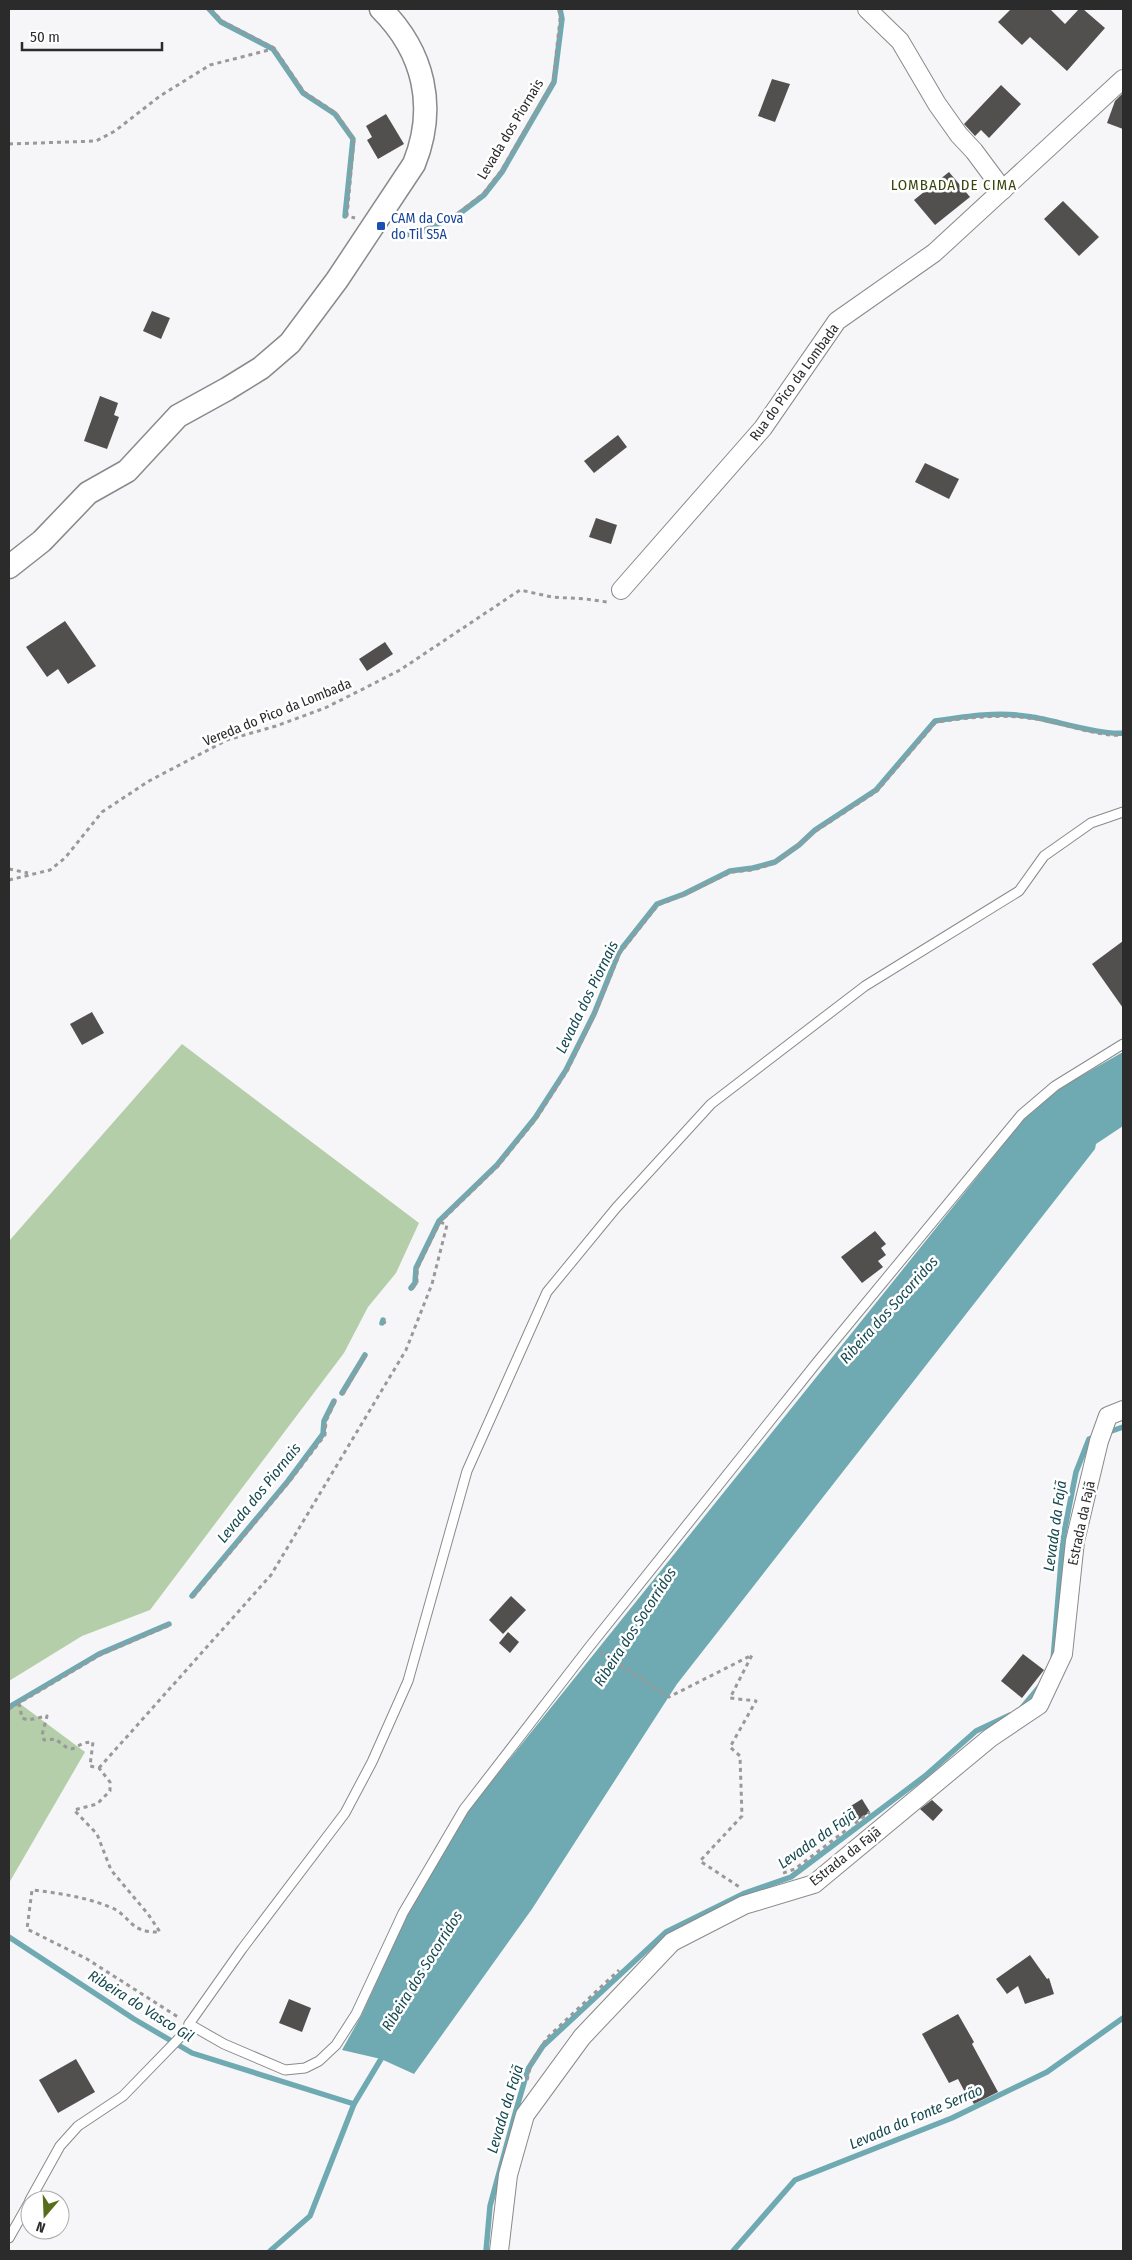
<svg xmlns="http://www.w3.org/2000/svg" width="1132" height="2260" viewBox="0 0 1132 2260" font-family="'Fira Sans Condensed',sans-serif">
<rect width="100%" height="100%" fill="#f6f6f8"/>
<g fill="#b3cea8">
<path d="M 182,1044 L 419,1223 L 396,1273 L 368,1307 L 344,1353 L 150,1610 L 82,1636 L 9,1681 L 9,1241 Z"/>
<path d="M 19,1703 L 85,1752 L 9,1883 L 9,1708 Z"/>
</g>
<path fill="#6faab2" d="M 1123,1052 L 1123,1126 L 1096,1144 L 1095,1149 L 677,1684 L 532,1909 L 414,2074 L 381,2059 L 342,2050 L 361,2016 L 407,1915 L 467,1812 L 1026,1116 L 1058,1089 Z"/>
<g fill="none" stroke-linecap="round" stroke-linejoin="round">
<g stroke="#6faab2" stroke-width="5.5">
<path d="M 209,9 L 221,22 L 273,49 L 303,93 L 335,114 L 353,139 L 345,216"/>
<path d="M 397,236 L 419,233 L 459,214 L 484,195 L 502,172 L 554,82 L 562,19 L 560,9"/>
<path d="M 411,1288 L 415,1283 L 416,1268 L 439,1221 L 497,1165 L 535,1118 L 566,1070 L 594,1014 L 619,952 L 657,904 L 684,894 L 730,871 L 753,868 L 775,862 L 799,845 L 815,830 L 876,790 L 935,721 C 967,716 1000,711 1032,717 C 1053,720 1104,736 1123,733"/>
<path d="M 382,1323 L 383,1320"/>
<path d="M 342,1393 L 365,1355"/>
<path d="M 1106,1433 L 1123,1427"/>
<path d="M 192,1596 L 288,1481 L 323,1434 L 324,1421 L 334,1401"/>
<path d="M 1053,1660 L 1063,1538 L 1076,1472 L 1089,1439 L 1097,1436"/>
<path d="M 9,1707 L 99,1654 L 169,1624"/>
<path d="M 1020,1710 L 1040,1686"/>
<path d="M 9,1937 L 134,2019 L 192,2053 L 354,2104"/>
<path d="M 270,2251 L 310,2216 L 354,2104 L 384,2054"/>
<path d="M 486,2251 L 490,2206 L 515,2114 L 528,2069 L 543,2046 L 666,1932 L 745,1893 L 791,1877 L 925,1776 L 976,1731 L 1010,1715"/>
<path d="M 733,2251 L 795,2180 L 952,2118 L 1047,2072 L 1123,2018"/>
</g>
</g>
<g fill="#51504f">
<path d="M 1011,9 L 1050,9 L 1065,24 L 1079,9 L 1083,9 L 1105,28 L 1067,71 L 1030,37 L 1022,45 L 998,22 Z"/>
<path d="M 772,79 L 790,84 L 775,122 L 758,116 Z"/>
<path d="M 1001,85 L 1021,104 L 989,138 L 981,130 L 975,136 L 964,124 Z"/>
<path d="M 1123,93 L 1123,129 L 1107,123 L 1115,101 Z"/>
<path d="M 386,114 L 404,144 L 378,159 L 367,140 L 372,137 L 366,126 Z"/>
<path d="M 949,172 L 970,197 L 935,225 L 914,200 Z"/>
<path d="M 1063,201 L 1099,237 L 1079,256 L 1044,219 Z"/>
<path d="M 152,311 L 170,318 L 161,339 L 143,331 Z"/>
<path d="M 100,396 L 118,403 L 114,415 L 119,417 L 107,449 L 84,441 Z"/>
<path d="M 618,435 L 627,447 L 594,473 L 584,461 Z"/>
<path d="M 925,463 L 959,479 L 949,499 L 915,482 Z"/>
<path d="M 596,518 L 617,525 L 611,544 L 589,537 Z"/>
<path d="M 65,621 L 96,666 L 68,684 L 58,669 L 47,677 L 26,647 Z"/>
<path d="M 385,642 L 393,654 L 367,671 L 359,659 Z"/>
<path d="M 1123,941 L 1123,1008 L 1092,964 Z"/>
<path d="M 92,1012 L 104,1033 L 82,1045 L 70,1024 Z"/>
<path d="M 875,1231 L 886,1244 L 881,1248 L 886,1255 L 878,1261 L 883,1267 L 862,1283 L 841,1257 Z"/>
<path d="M 511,1596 L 526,1610 L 503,1634 L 489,1620 Z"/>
<path d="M 508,1632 L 519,1642 L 510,1653 L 499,1643 Z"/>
<path d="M 1023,1654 L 1044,1670 L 1022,1698 L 1001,1681 Z"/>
<path d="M 862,1799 L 870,1812 L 855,1822 L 846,1809 Z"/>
<path d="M 932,1800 L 943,1810 L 933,1821 L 920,1809 Z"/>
<path d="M 1030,1955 L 1047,1979 L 1049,1978 L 1054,1994 L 1025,2004 L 1018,1986 L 1007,1994 L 996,1979 Z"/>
<path d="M 289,1999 L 311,2008 L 302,2032 L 279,2023 Z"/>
<path d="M 958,2014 L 974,2042 L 972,2044 L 998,2092 L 974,2104 L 971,2099 L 969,2100 L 958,2079 L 949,2083 L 922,2034 Z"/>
<path d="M 76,2059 L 95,2092 L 58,2113 L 39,2080 Z"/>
</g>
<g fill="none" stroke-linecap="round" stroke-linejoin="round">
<defs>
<g id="service">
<path d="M 189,2024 L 224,2044 L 285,2070 L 305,2068 L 319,2061 L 336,2045 L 356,2014 L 403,1913 L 464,1809 L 590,1646 L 818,1361 L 1021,1115 L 1055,1086 L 1123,1044"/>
<path d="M 30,2200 L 60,2146 L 78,2126 L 123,2096 L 189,2028 L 189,2024 L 242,1949 L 345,1813 L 372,1762 L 408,1681 L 467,1471 L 547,1292 L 616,1208 L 711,1104 L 865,986 L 1019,891 L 1044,856 L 1091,823 L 1123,812"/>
<path d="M 9,2238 L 30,2201"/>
</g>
<g id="minor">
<path d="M 867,9 L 900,41 L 937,104 L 959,135 L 974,151 L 1003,190"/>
<path d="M 621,590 L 763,428 L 837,321 L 934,253 L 1123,79"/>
<path d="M 499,2251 L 508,2175 L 525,2115 L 582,2037 L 672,1942 L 744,1905 L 814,1884 L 990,1738 L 1039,1705 L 1063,1654 L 1075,1541 L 1099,1441 L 1108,1416 L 1123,1410"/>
</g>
<path id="tertiary" d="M 9,567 L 42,541 L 88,493 L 127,471 L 178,416 L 227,389 L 261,368 L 290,343 L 337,280 L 414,164 C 437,107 424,52 381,9"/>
</defs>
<use href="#service" stroke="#898a8b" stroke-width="11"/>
<use href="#minor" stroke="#898a8b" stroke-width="20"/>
<use href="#tertiary" stroke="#898a8b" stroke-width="25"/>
<g stroke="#99999a" stroke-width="3" stroke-dasharray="4 4" stroke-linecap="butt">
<path d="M 211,9 L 222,21 L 274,48 L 304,92 L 336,113 L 354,139 L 347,216 L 355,218"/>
<path d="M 9,144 L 96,141 L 115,131 L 160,96 L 210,65 L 273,49"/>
<path d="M 391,232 L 397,234 L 419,232 L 458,213 L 483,194 L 501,171 L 553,82 L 560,19 L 559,9"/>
<path d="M 9,869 L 28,873"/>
<path d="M 9,880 L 50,870 L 65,858 L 102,812 L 149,781 L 227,740 L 276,726 L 325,708 L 361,690 L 400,670 L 520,590 L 552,597 L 586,599 L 607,602 L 609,601"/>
<path d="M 412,1289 L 417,1283 L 417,1269 L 440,1222 L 498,1166 L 536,1119 L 567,1071 L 595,1014 L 620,953 L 658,905 L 684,895 L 731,872 L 753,870 L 775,863 L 816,831 L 877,791 L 936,722 C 967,718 997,714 1028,718 C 1054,720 1100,738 1123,735"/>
<path d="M 384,1324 L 385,1321"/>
<path d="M 343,1394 L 366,1355"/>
<path d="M 193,1597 L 289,1482 L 325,1435 L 326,1421 L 335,1402"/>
<path d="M 600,1652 L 669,1697 L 752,1655 L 730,1698 L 756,1701 L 730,1747 L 740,1756 L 742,1816 L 700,1861 L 741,1888"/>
<path d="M 19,1703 L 22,1718 L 28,1720 L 47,1716 L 42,1735 L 44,1740 L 56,1739 C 77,1759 72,1742 93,1742 L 90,1766 L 99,1768 L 110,1782 L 110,1791 L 97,1804 L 74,1810 L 97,1834 L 111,1870 L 148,1914 L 160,1932 C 128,1933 132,1916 110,1907 C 85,1897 59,1893 32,1890 L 27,1929 L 87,1959 L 178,2017"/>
<path d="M 9,1709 L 100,1655 L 170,1625"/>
<path d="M 99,1768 L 271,1575 L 406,1350 L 432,1284 L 447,1225 L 440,1222"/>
<path d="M 783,1873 L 795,1869 L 870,1812"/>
<path d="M 527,2080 L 532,2061 L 547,2038 L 619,1970"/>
</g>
<use href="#service" stroke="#fff" stroke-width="9"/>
<use href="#minor" stroke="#fff" stroke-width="18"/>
<use href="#tertiary" stroke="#fff" stroke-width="22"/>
</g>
<rect fill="#1a4fb4" stroke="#fff" stroke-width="2" x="376" y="221" width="10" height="10" rx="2.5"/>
<g text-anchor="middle" stroke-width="5" stroke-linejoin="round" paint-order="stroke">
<g font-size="14" fill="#2b2b2b" stroke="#fff">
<text transform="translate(510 129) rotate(-59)" y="5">Levada dos Piornais</text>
<text transform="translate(794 382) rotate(-54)" y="5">Rua do Pico da Lombada</text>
<text transform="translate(277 712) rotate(-22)" y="5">Vereda do Pico da Lombada</text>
<text transform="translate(1081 1523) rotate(-78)" y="5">Estrada da Fajã</text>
<text transform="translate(845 1856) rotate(-38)" y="5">Estrada da Fajã</text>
</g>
<g font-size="14" fill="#164399" stroke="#fff" text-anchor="start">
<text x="391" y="223">CAM da Cova<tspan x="391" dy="16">do Til S5A</tspan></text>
</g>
<g font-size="15" letter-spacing="1" fill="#36450c" stroke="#fff">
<text x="954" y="190">LOMBADA DE CIMA</text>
</g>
<g font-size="15" font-style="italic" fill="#154a51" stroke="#fff">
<text transform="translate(587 997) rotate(-64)" y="5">Levada dos Piornais</text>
<text transform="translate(889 1310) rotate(-48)" y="5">Ribeira dos Socorridos</text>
<text transform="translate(259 1493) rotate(-51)" y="5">Levada dos Piornais</text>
<text transform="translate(1055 1526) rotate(-82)" y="5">Levada da Fajã</text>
<text transform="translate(635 1627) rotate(-57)" y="5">Ribeira dos Socorridos</text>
<text transform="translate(817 1839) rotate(-35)" y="5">Levada da Fajã</text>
<text transform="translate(422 1971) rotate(-58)" y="5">Ribeira dos Socorridos</text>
<text transform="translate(141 2006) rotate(32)" y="5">Ribeira do Vasco Gil</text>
<text transform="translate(505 2109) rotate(-73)" y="5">Levada da Fajã</text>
<text transform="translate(916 2117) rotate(-23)" y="5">Levada da Fonte Serrão</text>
</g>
</g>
<rect width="1132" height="2260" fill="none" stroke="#2b2b2b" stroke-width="20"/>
<g transform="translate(45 2215) rotate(199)"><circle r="24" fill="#ffffff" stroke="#aaaaaa"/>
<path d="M0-4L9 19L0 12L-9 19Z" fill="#586d1c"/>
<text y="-8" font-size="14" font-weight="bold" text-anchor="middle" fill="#2b2b2b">N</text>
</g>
<path d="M22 42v8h140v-8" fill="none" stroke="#2b2b2b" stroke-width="2.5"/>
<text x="30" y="42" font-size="15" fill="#2b2b2b" stroke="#ffffff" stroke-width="4" paint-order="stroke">50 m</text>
</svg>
